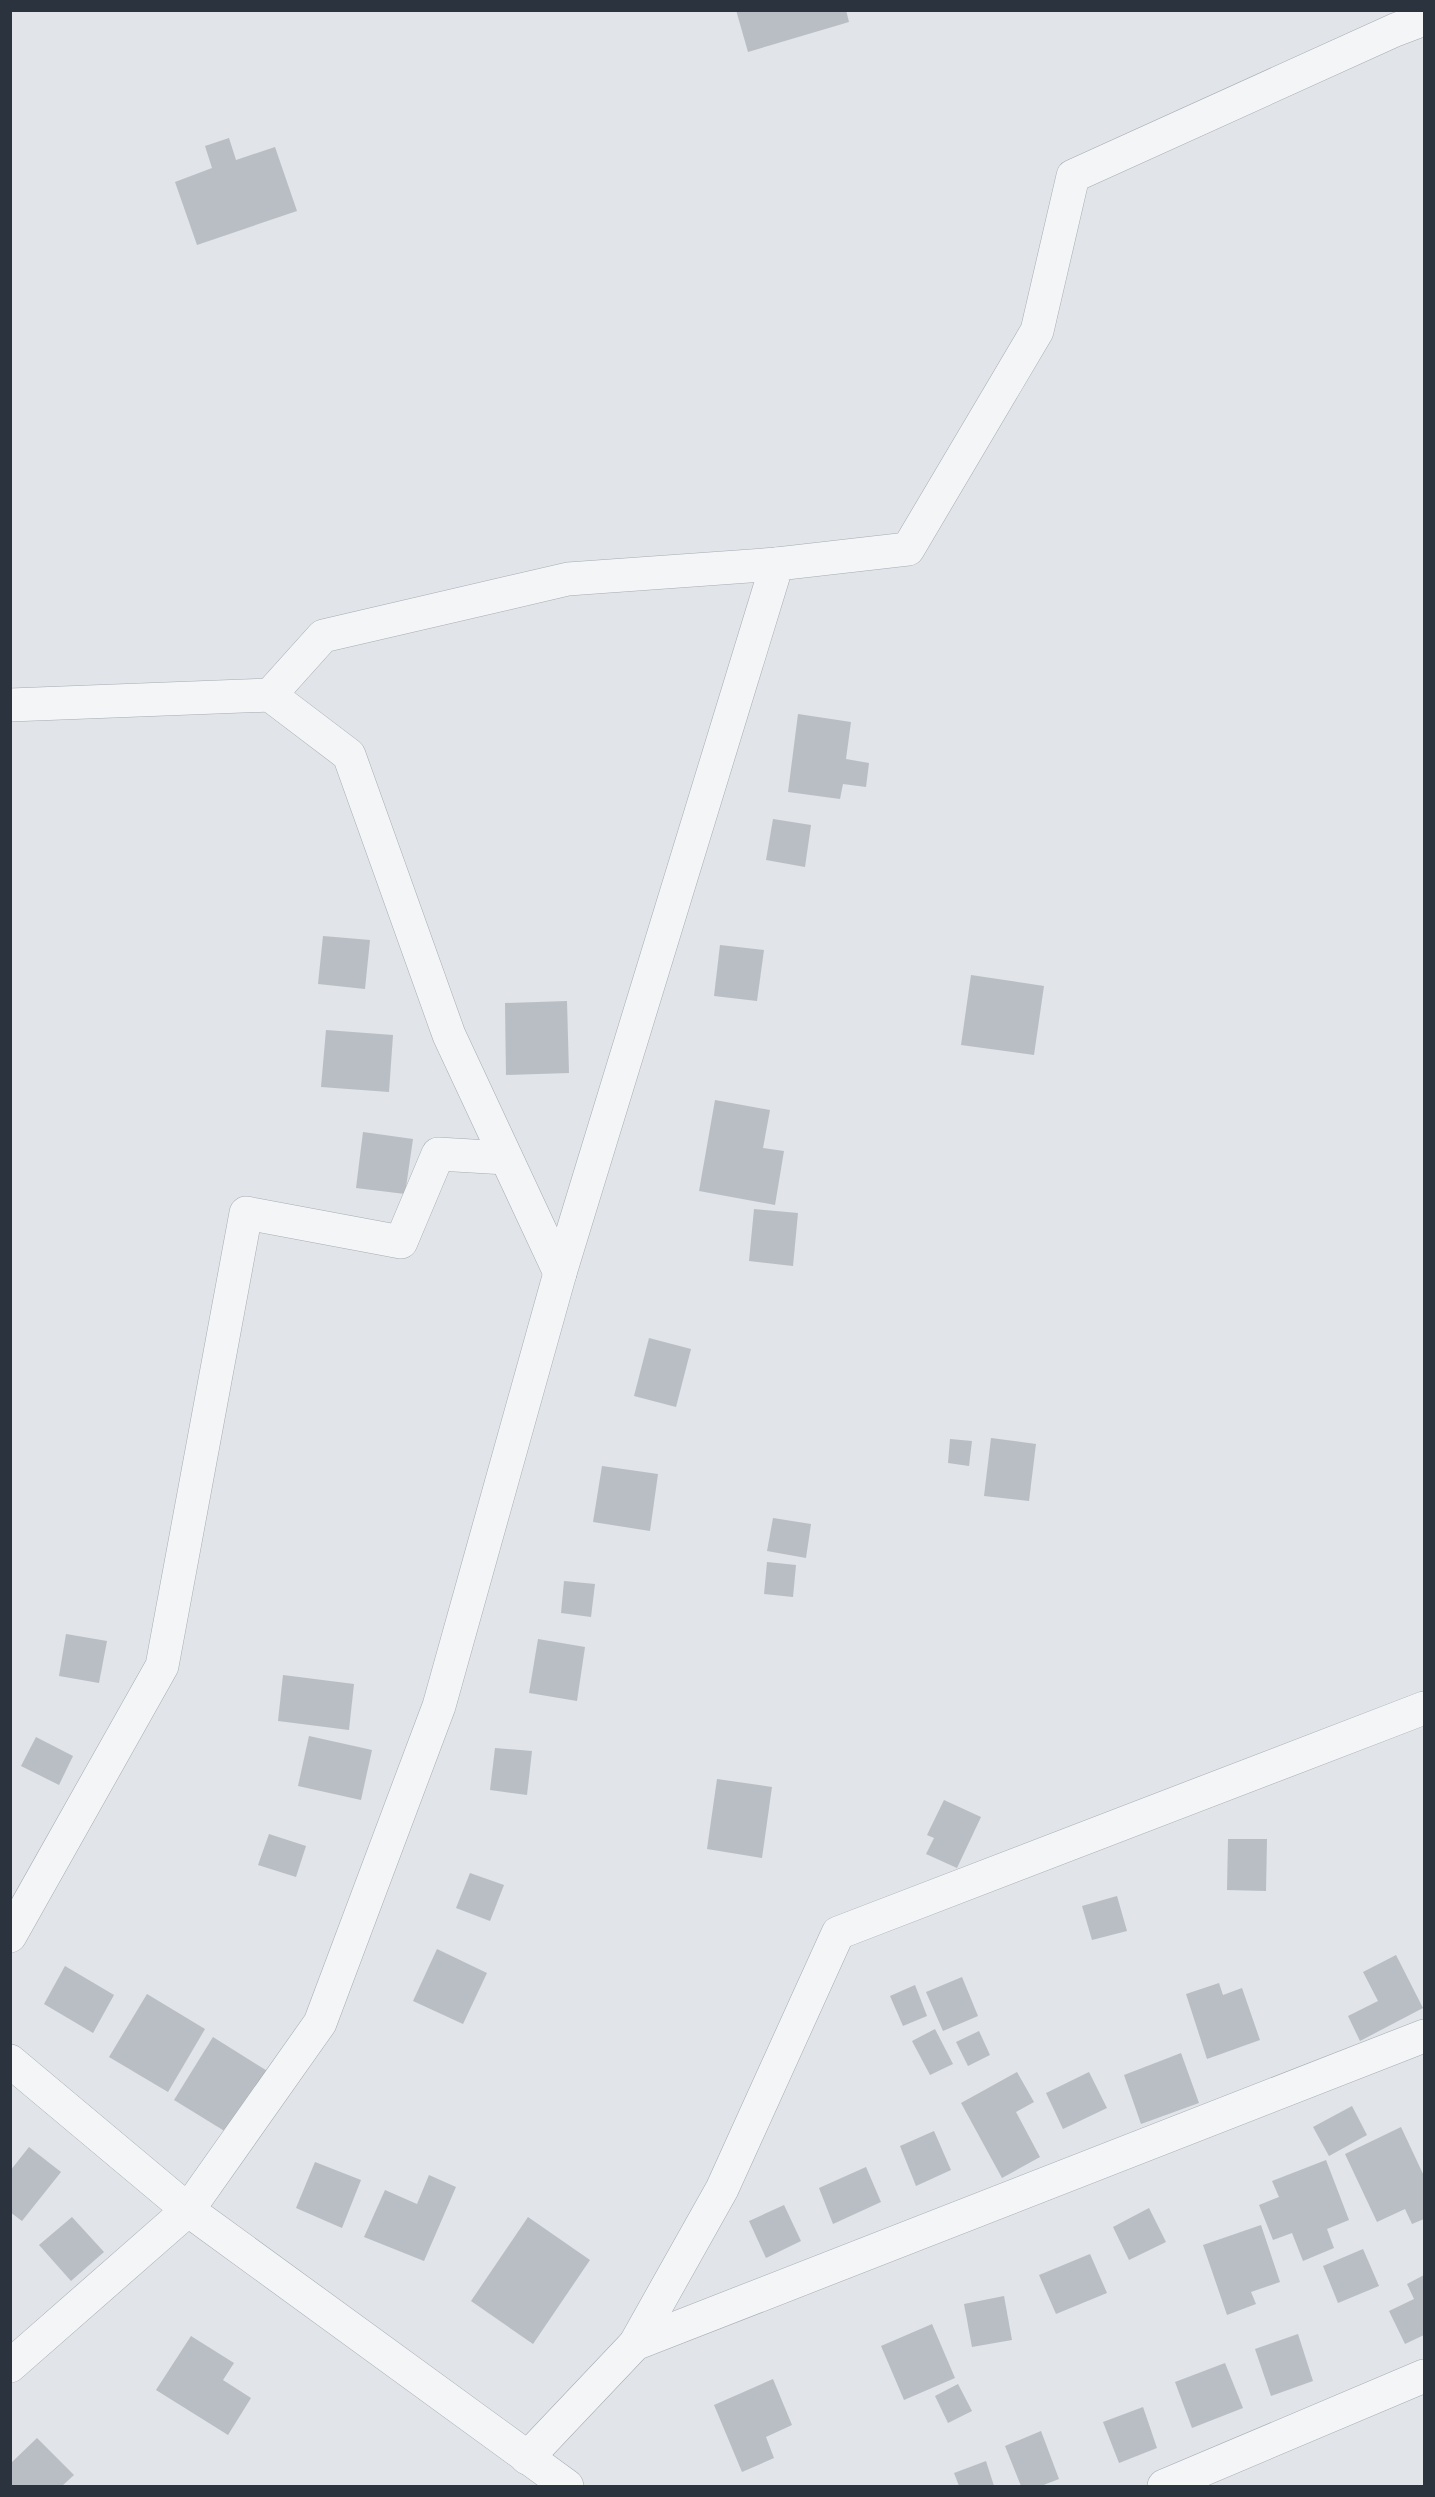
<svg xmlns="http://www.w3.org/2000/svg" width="1435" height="2497" viewBox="0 0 1435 2497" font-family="'Archivo Narrow',sans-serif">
<rect width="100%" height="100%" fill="#e1e4e8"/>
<g fill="#b9bec5">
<path d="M 736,10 L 846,10 L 849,22 L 748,52 Z"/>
<path d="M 229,138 L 236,160 L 275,147 L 297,211 L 197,245 L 175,182 L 212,168 L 205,146 Z"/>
<path d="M 798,714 L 851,722 L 846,759 L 869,763 L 866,787 L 843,784 L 840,799 L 788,792 Z"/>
<path d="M 773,819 L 811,825 L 805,867 L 766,860 Z"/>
<path d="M 323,936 L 370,940 L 365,989 L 318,984 Z"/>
<path d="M 720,945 L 764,950 L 757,1001 L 714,996 Z"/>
<path d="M 971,975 L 1044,986 L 1034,1055 L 961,1045 Z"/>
<path d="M 567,1001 L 569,1073 L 506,1075 L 505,1003 Z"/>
<path d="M 326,1030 L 393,1035 L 389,1092 L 321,1087 Z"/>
<path d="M 715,1100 L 770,1110 L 763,1148 L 784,1151 L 775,1205 L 699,1191 Z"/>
<path d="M 363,1132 L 413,1139 L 405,1194 L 356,1188 Z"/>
<path d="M 754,1209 L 798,1213 L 793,1266 L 749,1261 Z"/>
<path d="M 649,1338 L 691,1349 L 676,1407 L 634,1396 Z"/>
<path d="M 991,1438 L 1036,1444 L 1029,1501 L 984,1496 Z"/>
<path d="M 950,1439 L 972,1441 L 969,1466 L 948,1463 Z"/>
<path d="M 602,1466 L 658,1474 L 650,1531 L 593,1522 Z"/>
<path d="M 773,1518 L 811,1524 L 806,1558 L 767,1551 Z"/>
<path d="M 767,1562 L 796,1565 L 793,1597 L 764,1594 Z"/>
<path d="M 564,1581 L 595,1584 L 591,1617 L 561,1613 Z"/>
<path d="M 66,1634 L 107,1641 L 99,1683 L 59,1676 Z"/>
<path d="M 538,1639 L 585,1647 L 577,1701 L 529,1693 Z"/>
<path d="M 283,1675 L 354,1684 L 349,1730 L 278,1721 Z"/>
<path d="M 309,1736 L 372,1750 L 361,1800 L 298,1786 Z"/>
<path d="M 36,1737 L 73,1756 L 59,1785 L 21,1766 Z"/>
<path d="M 495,1748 L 532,1751 L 527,1795 L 490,1790 Z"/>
<path d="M 717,1779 L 772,1787 L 762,1858 L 707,1849 Z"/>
<path d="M 944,1800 L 981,1817 L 957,1868 L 926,1854 L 934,1838 L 927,1835 Z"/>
<path d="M 269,1834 L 306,1846 L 296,1877 L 258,1865 Z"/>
<path d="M 1228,1839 L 1267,1839 L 1266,1891 L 1227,1890 Z"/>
<path d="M 470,1873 L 504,1885 L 490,1921 L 456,1908 Z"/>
<path d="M 1117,1896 L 1127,1931 L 1092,1940 L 1082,1906 Z"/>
<path d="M 437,1949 L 487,1973 L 463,2024 L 413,2001 Z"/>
<path d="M 1396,1955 L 1423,2008 L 1360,2041 L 1348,2016 L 1378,2001 L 1363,1972 Z"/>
<path d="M 65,1966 L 114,1995 L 93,2033 L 44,2004 Z"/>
<path d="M 962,1977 L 978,2016 L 943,2031 L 926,1992 Z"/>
<path d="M 1219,1983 L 1223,1995 L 1242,1988 L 1260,2040 L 1207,2059 L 1186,1994 Z"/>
<path d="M 915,1985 L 927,2016 L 903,2026 L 890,1996 Z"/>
<path d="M 147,1994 L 205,2029 L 168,2092 L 109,2057 Z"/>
<path d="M 935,2029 L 953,2064 L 930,2075 L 912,2041 Z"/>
<path d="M 979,2031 L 990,2055 L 968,2066 L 956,2042 Z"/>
<path d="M 213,2037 L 269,2072 L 231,2135 L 174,2100 Z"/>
<path d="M 1181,2053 L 1199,2103 L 1141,2124 L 1124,2075 Z"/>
<path d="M 1017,2072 L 1034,2102 L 1016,2112 L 1040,2157 L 1002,2178 L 961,2103 Z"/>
<path d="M 1089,2072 L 1107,2108 L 1063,2129 L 1046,2093 Z"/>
<path d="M 1352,2106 L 1367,2135 L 1329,2156 L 1313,2127 Z"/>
<path d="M 1401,2127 L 1424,2176 L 1424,2219 L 1412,2224 L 1405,2209 L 1377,2222 L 1345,2154 Z"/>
<path d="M 934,2131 L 951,2170 L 916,2186 L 900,2146 Z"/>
<path d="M 29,2147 L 61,2172 L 22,2221 L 10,2212 L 10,2171 Z"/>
<path d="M 1326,2160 L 1349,2220 L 1327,2229 L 1334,2248 L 1303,2261 L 1292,2233 L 1273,2240 L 1259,2205 L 1279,2197 L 1272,2181 Z"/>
<path d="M 315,2162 L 361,2180 L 342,2228 L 296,2208 Z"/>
<path d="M 866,2167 L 881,2202 L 833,2224 L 819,2188 Z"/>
<path d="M 429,2175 L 456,2187 L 424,2261 L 364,2237 L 385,2190 L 417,2204 Z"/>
<path d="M 784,2205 L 801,2241 L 766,2258 L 749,2221 Z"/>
<path d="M 1149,2208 L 1166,2242 L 1129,2260 L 1113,2227 Z"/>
<path d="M 72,2217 L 104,2252 L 71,2281 L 39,2245 Z"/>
<path d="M 528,2217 L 590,2260 L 533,2344 L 471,2301 Z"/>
<path d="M 1261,2225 L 1280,2282 L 1251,2292 L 1256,2304 L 1227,2315 L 1203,2245 Z"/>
<path d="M 1363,2249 L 1379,2286 L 1338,2303 L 1323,2266 Z"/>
<path d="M 1090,2254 L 1107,2293 L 1056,2314 L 1039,2275 Z"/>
<path d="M 1424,2275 L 1424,2335 L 1405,2344 L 1389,2311 L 1414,2299 L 1407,2284 Z"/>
<path d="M 1004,2296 L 1012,2340 L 972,2347 L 964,2304 Z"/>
<path d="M 932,2324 L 955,2378 L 904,2400 L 881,2346 Z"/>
<path d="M 1298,2334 L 1313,2381 L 1271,2396 L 1255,2349 Z"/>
<path d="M 191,2336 L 234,2363 L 223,2380 L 251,2398 L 228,2435 L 156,2390 Z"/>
<path d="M 1225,2363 L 1243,2408 L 1192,2428 L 1175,2382 Z"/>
<path d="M 773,2379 L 792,2425 L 766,2437 L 774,2458 L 742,2472 L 714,2405 Z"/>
<path d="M 958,2384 L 972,2411 L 948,2423 L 935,2396 Z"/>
<path d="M 1143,2407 L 1157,2448 L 1119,2463 L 1103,2422 Z"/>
<path d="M 1041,2431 L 1059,2479 L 1041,2486 L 1021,2486 L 1005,2446 Z"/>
<path d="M 37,2438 L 74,2475 L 62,2486 L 10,2486 L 10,2464 Z"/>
<path d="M 986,2461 L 994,2486 L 959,2486 L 954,2473 Z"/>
</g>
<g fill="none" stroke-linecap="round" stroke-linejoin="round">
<defs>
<g id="minor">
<path d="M 270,695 L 349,755 L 449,1035 L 560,1273"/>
<path d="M 10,705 L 270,695 L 323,636 L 568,579 L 777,564"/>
<path d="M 10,1936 L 162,1666 L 246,1213 L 401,1242 L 438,1154 L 506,1158"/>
<path d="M 10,2061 L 188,2210 L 567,2486"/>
<path d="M 635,2344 L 722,2189 L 838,1933 L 1424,1708"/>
<path d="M 10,2366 L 188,2210 L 320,2023 L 439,1706 L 560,1273 L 777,564 L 908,549 L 1037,331 L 1073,176 L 1395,30 L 1424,19"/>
<path d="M 527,2458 L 635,2344 L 1424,2036"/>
<path d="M 1164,2486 L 1424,2376"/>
</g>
</defs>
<use href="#minor" stroke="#a7abb2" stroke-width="34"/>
<use href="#minor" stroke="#f3f5f7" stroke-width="33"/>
</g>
<rect width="1435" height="2497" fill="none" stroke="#2b333f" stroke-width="24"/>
</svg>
